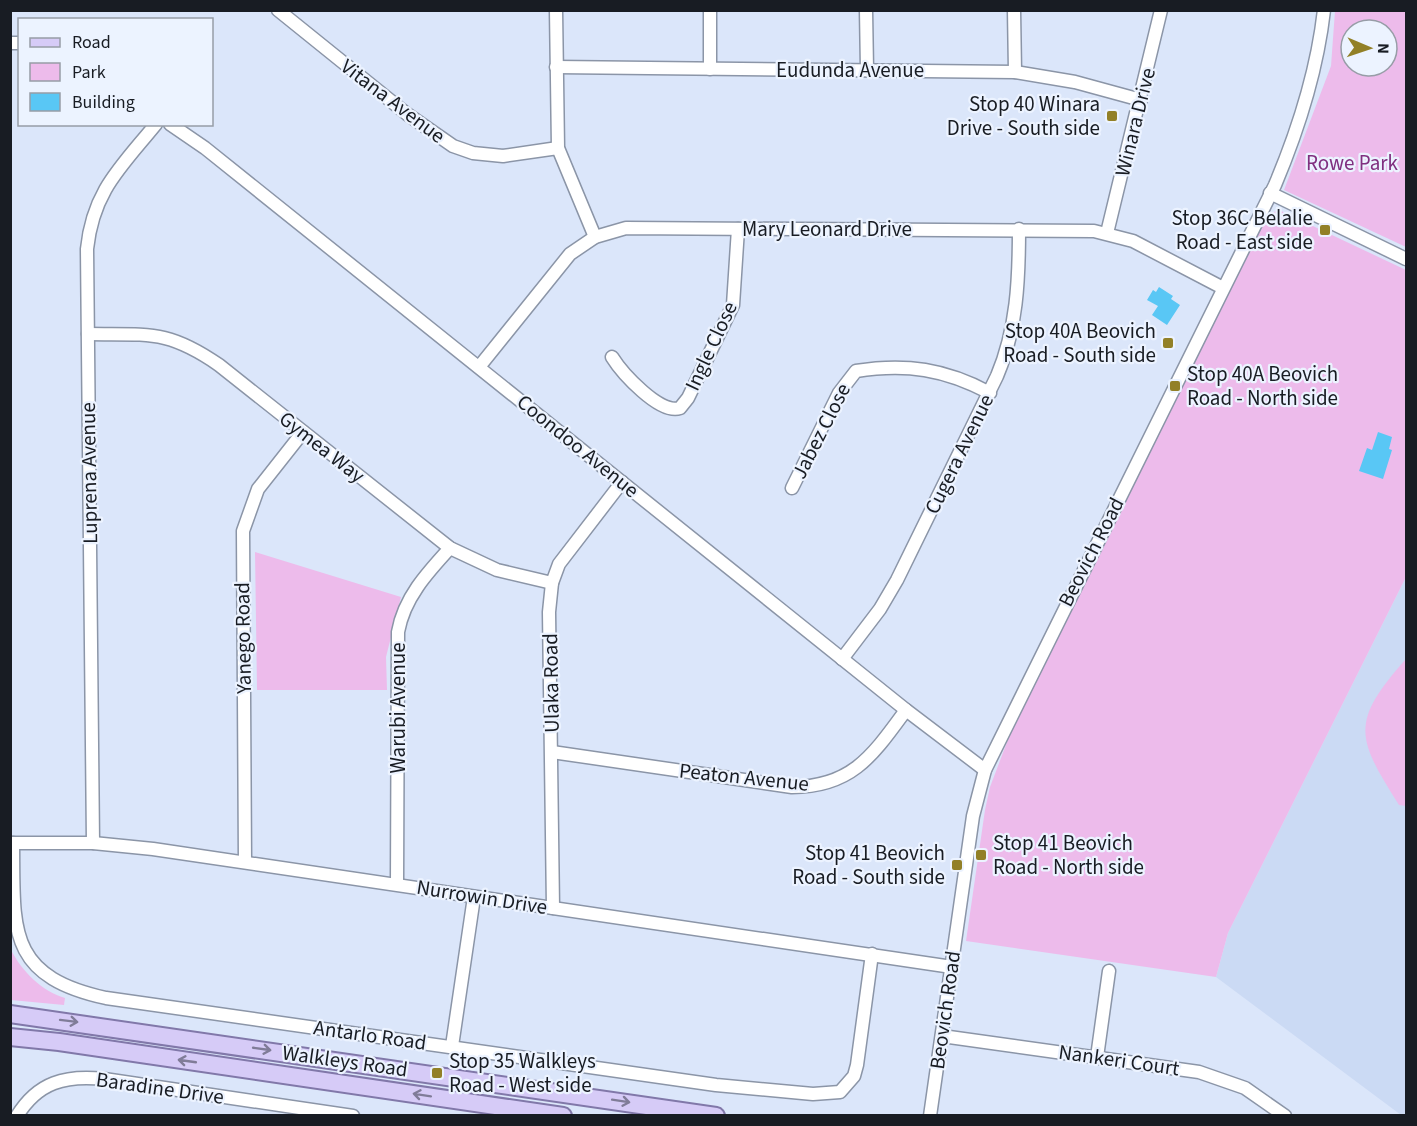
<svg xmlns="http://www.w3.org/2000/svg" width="1417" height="1126" viewBox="0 0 1417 1126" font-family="'Source Sans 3',sans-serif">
<rect width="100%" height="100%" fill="#dbe6fa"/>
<path fill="#cbdaf4" d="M 1406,577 L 1406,1115 L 1401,1115 L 1216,977 L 1228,933 Z"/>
<g fill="#edbbeb" fill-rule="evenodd">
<path d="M 1335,11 L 1406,11 L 1406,247 L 1284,190 L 1331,66 ZM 1351,30 L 1387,30 L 1387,66 L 1351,66 Z"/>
<path d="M 1279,210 L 1406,270 L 1406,577 L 1228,933 L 1216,977 L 966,941 L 985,810 L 990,787 L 1012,729 L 1266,215 Z"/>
<path d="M 255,552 L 401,597 L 386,657 L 387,690 L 257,690 Z"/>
<path d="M 1406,659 L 1406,806 L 1399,805 C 1356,737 1350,722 1406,659 Z"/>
<path d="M 11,950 C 22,971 41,991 65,998 L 64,1005 L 11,1000 Z"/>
</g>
<g fill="#59c7f5">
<path d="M 1159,287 L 1173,296 L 1171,299 L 1180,305 L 1167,325 L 1152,315 L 1158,306 L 1147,300 L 1153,290 L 1156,292 Z"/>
<path d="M 1378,432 L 1392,437 L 1389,449 L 1392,450 L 1383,479 L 1359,471 L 1367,448 L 1372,450 Z"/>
</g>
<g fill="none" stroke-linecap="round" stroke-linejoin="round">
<defs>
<g id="minor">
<path d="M 278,10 L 407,114 L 453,146 L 473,153 L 503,156 L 558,148"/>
<path d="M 556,10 L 558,148 L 595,237"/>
<path d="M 710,10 L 710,69"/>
<path d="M 866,10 L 867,70"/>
<path d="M 1014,10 L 1015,72"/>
<path d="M 10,43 L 20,43"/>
<path d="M 556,67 L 1015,72 L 1075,82 L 1141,100"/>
<path d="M 170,124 L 205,148 L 906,710 L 985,770"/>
<path d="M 1270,193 L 1406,259"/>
<path d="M 1107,233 L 1161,10"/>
<path d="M 88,334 C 148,335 167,329 219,365 L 450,548 L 497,570 L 552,583"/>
<path d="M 612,357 C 622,373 660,415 680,408 L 688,398 L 733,305 L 738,229"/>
<path d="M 479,367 L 570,254 L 595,237 L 626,228 L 1094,231 L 1133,241 L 1223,288"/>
<path d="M 792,488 L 839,393 L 856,371 C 906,363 945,369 990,393"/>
<path d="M 842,659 L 880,609 L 897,580 L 997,376 C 1017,329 1019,280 1019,229"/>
<path d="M 552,752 L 792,787 C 852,787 873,755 906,710"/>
<path d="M 10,843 L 93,843 L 153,849 L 952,967"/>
<path d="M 13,843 C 14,929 6,976 106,998 L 716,1085 L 813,1094 L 840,1092 L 854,1076 L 857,1065 L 872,954"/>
<path d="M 93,843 L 87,249 C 93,191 121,167 156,124"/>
<path d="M 245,862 L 243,531 L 258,489 L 303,432"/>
<path d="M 397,884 L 398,632 C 404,598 427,573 450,548"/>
<path d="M 553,908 L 549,612 L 552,583 L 559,564 L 622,482"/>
<path d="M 942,1036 L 1199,1072 L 1245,1088 L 1285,1116"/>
<path d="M 452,1046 L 474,897"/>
<path d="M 1097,1057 L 1109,971"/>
<path d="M 17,1116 C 38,1082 65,1075 104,1079 L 353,1116"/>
<path d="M 930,1116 L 973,816 L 985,770 L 1275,185 C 1299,128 1317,72 1324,10"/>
</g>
<g id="major">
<path d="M 10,1014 L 716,1116"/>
<path d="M 10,1037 L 59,1042 L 563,1116"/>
</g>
</defs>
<use href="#minor" stroke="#8b95a7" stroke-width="15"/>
<use href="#major" stroke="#8178a9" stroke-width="20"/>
<use href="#minor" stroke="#fff" stroke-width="12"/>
<use href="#major" stroke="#d6cbf7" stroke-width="16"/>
</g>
<defs><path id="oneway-shaft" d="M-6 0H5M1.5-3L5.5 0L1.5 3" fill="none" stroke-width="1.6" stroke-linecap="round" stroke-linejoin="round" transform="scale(1.5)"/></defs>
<g stroke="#807c98">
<use href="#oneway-shaft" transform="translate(69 1021) rotate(7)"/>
<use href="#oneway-shaft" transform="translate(262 1049) rotate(8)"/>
<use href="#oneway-shaft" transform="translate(187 1061) rotate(-172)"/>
<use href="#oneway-shaft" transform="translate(422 1095) rotate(-171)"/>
<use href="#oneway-shaft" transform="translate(621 1101) rotate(9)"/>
</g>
<g fill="#928027" stroke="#ecf3ff" stroke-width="2">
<rect x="1106" y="110" width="12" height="12" rx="3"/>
<rect x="1319" y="224" width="12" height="12" rx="3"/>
<rect x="1162" y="337" width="12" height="12" rx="3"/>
<rect x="1169" y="380" width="12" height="12" rx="3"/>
<rect x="975" y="849" width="12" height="12" rx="3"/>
<rect x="951" y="859" width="12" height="12" rx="3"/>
<rect x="431" y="1067" width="12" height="12" rx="3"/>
</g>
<g text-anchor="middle" stroke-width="4.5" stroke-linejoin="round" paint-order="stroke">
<g font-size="21" fill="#181c23" stroke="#ecf3ff">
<text x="850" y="77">Eudunda Avenue</text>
<text transform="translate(393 101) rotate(37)" y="7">Vitana Avenue</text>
<text transform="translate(1135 122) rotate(-76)" y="7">Winara Drive</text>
<text x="827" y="236">Mary Leonard Drive</text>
<text transform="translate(711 346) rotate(-65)" y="7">Ingle Close</text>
<text transform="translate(821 431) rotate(-63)" y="7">Jabez Close</text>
<text transform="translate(578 446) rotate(39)" y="7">Coondoo Avenue</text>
<text transform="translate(322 447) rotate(38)" y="7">Gymea Way</text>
<text transform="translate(959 454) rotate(-64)" y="7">Cugera Avenue</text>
<text transform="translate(89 473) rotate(-91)" y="7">Luprena Avenue</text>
<text transform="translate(1091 552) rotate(-63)" y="7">Beovich Road</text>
<text transform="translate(243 638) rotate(-91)" y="7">Yanego Road</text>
<text transform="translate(551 683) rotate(-91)" y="7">Ulaka Road</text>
<text transform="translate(398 708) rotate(-90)" y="7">Warubi Avenue</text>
<text transform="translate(744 777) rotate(6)" y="7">Peaton Avenue</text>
<text transform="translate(482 897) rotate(9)" y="7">Nurrowin Drive</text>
<text transform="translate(945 1010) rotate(-82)" y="7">Beovich Road</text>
<text transform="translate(370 1035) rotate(8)" y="7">Antarlo Road</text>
<text transform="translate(1119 1060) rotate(8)" y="7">Nankeri Court</text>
<text transform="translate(345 1061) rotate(8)" y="7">Walkleys Road</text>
<text transform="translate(160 1088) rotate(8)" y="7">Baradine Drive</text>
</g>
<g font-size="21" fill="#181c23" stroke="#ecf3ff" text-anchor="end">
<text x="1100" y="111">Stop 40 Winara<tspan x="1100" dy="24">Drive - South side</tspan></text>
<text x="1313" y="225">Stop 36C Belalie<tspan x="1313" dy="24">Road - East side</tspan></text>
<text x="1156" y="338">Stop 40A Beovich<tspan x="1156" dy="24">Road - South side</tspan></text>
<text x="1187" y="381" text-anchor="start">Stop 40A Beovich<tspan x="1187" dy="24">Road - North side</tspan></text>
<text x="993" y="850" text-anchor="start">Stop 41 Beovich<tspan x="993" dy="24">Road - North side</tspan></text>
<text x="945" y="860">Stop 41 Beovich<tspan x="945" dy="24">Road - South side</tspan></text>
<text x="449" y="1068" text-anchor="start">Stop 35 Walkleys<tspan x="449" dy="24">Road - West side</tspan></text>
</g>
<g font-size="21" fill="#803080" stroke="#ecf3ff">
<text x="1352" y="170">Rowe Park</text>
</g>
</g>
<rect width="1417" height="1126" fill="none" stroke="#181c23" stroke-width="24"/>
<rect x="18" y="18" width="195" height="108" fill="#ecf3ff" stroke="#979da7" stroke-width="1.5"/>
<rect x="30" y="38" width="30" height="9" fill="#d6cbf7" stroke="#979da7" stroke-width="1.5"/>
<text x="72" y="48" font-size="18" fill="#181c23">Road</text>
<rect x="30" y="63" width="30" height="18" fill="#edbbeb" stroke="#979da7" stroke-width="1.5"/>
<text x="72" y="78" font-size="18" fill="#181c23">Park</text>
<rect x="30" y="93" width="30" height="18" fill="#59c7f5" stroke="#979da7" stroke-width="1.5"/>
<text x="72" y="108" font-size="18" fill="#181c23">Building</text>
<g transform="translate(1369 48) rotate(92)"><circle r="28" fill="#ecf3ff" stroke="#979da7" stroke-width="1.5"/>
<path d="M0-4.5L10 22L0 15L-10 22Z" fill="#928027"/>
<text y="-9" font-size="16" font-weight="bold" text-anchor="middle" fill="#181c23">N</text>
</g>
</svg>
